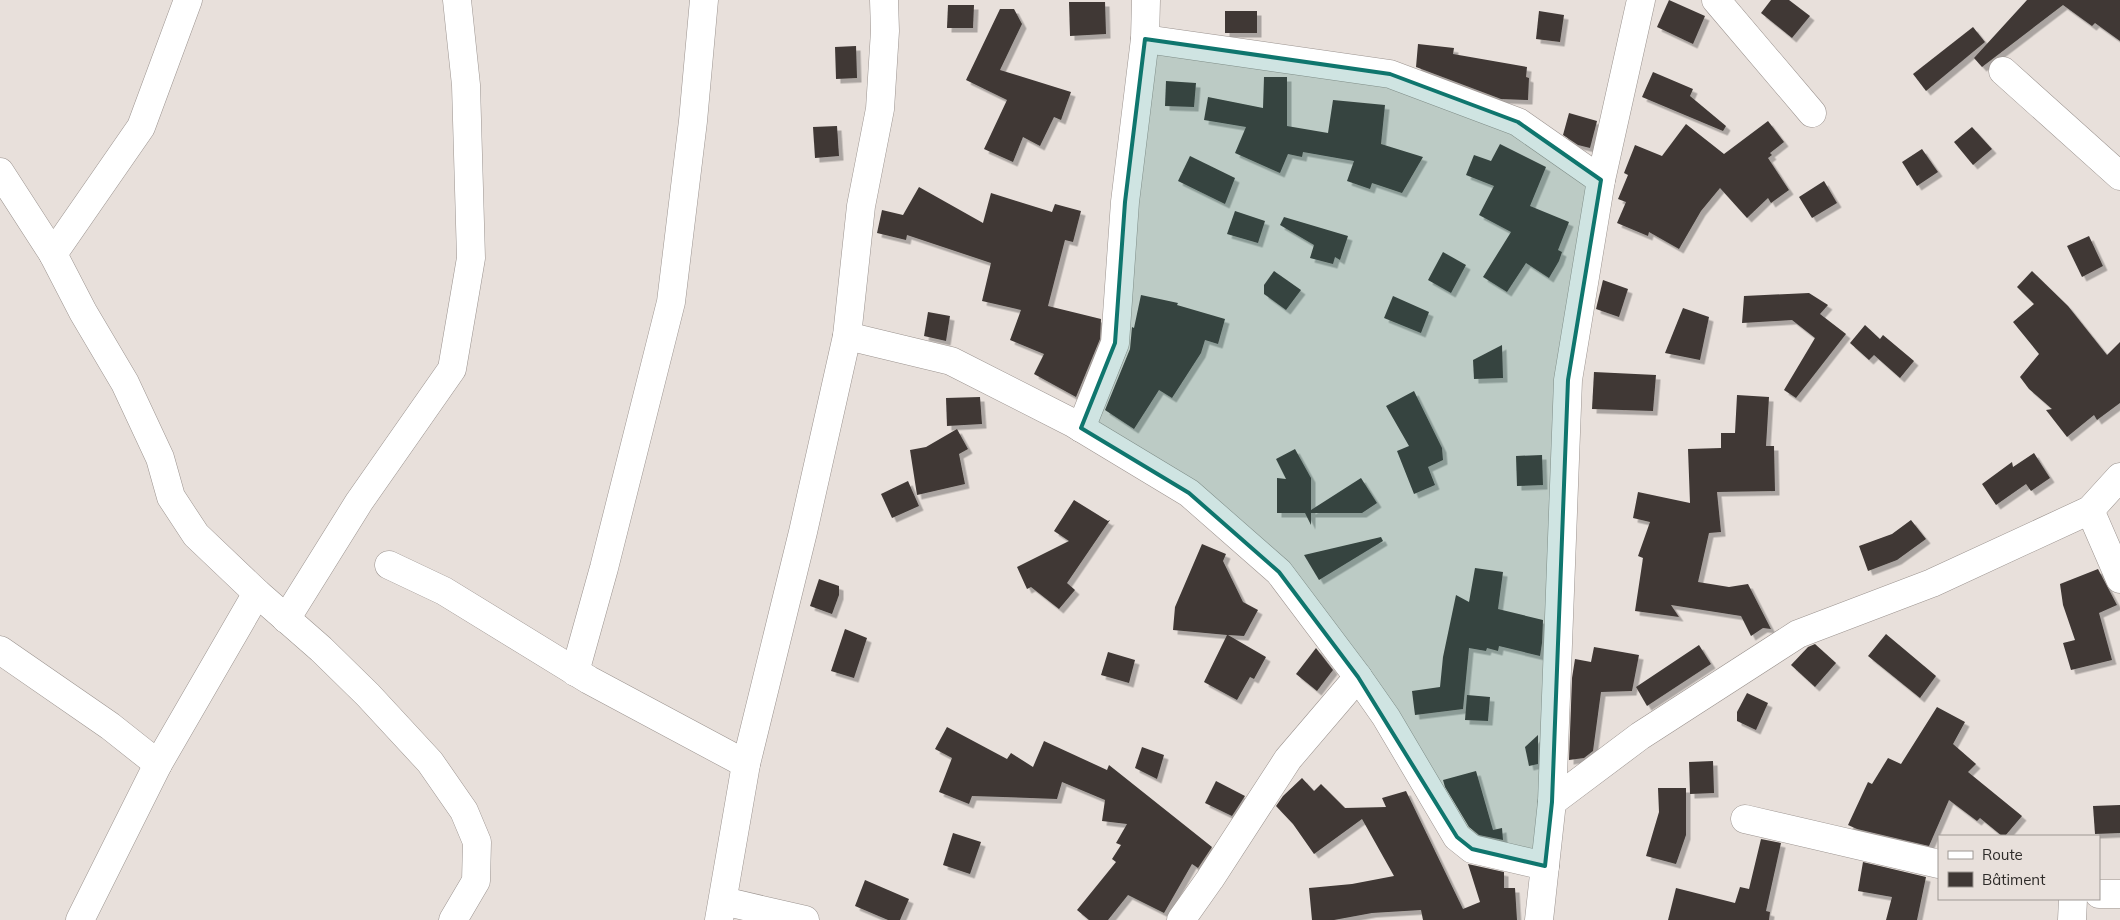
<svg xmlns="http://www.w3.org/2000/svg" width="2120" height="920" viewBox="0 0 2120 920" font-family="Mulish,sans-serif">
<defs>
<filter id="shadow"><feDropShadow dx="4.5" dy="4.5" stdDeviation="0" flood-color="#0004"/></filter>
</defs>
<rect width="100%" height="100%" fill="#e8e0db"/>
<g fill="#3f3835" filter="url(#shadow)">
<path d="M 1669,0 L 1705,16 L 1693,44 L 1657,27 Z"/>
<path d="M 1771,0 L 1789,0 L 1810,16 L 1792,38 L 1761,13 Z"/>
<path d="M 2027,0 L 2120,0 L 2120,41 L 2095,23 L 2092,26 L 2063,5 L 1982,67 L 1974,58 Z"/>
<path d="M 1069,2 L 1105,2 L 1106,34 L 1070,36 Z"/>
<path d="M 948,5 L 974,5 L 973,28 L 947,28 Z"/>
<path d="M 1000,9 L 1014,9 L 1022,24 L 1000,70 L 1071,92 L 1061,120 L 1054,117 L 1040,146 L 1023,137 L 1013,162 L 984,149 L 1007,100 L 966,80 Z"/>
<rect x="1225" y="11" width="32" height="22"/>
<path d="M 1539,11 L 1564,15 L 1560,42 L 1536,39 Z"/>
<path d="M 1973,27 L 1985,42 L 1926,91 L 1913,74 Z"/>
<path d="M 1418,44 L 1454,48 L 1453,54 L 1527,67 L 1526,77 L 1529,78 L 1528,100 L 1501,99 L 1416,67 Z"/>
<path d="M 856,46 L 857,78 L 836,79 L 835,47 Z"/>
<path d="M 1653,72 L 1693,89 L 1690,96 L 1726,126 L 1723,131 L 1642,97 Z"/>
<path d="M 1264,77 L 1287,77 L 1287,126 L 1328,133 L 1333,100 L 1385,105 L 1381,144 L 1423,157 L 1402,193 L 1372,183 L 1370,189 L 1347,181 L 1354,161 L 1303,152 L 1302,157 L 1288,154 L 1280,173 L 1235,153 L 1246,127 L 1204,120 L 1208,97 L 1263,108 Z"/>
<path d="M 1166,81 L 1196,83 L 1194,107 L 1165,106 Z"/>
<path d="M 1569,113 L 1597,121 L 1590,148 L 1578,145 L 1563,135 Z"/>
<path d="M 1768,121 L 1784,142 L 1770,153 L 1772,155 L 1768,158 L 1789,190 L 1771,203 L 1768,198 L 1747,218 L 1720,188 L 1701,211 L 1679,249 L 1649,232 L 1648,236 L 1617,223 L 1626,202 L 1618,199 L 1628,175 L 1624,173 L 1635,145 L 1662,156 L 1686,124 L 1724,154 Z"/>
<path d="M 837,126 L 839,156 L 815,158 L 813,127 Z"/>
<path d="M 1972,127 L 1992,149 L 1973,165 L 1954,142 Z"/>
<path d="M 1500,144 L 1546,167 L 1530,206 L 1569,222 L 1558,250 L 1562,252 L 1559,261 L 1549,278 L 1526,263 L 1507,292 L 1483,277 L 1511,232 L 1479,215 L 1494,186 L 1466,175 L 1474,155 L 1491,161 Z"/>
<path d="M 1922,149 L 1938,172 L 1917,186 L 1902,162 Z"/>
<path d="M 1190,156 L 1235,178 L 1225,204 L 1178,181 Z"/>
<path d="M 1824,181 L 1837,203 L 1812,218 L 1799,197 Z"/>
<path d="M 919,187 L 983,223 L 991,193 L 1052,212 L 1055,204 L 1081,211 L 1073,242 L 1065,240 L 1048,306 L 1101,319 L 1100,339 L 1076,397 L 1034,374 L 1044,354 L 1010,340 L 1021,310 L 982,301 L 991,263 L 907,235 L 906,240 L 877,233 L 882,210 L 903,215 Z"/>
<path d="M 1235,211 L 1265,221 L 1258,243 L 1227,234 Z"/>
<path d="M 1284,217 L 1348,236 L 1340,260 L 1335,257 L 1333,264 L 1310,258 L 1314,245 L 1280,225 Z"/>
<path d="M 2089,236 L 2103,266 L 2082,277 L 2067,246 Z"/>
<path d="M 1443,252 L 1466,265 L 1451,293 L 1428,280 Z"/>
<path d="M 1274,271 L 1301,290 L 1286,310 L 1264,294 L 1264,285 Z"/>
<path d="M 2032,271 L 2068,306 L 2107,355 L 2120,342 L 2120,403 L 2097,420 L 2094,415 L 2067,437 L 2046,410 L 2052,409 L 2029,389 L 2020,377 L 2039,354 L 2013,322 L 2034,304 L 2017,287 Z"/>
<path d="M 1603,280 L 1628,289 L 1619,317 L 1596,309 Z"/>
<path d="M 1809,293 L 1828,305 L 1820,314 L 1846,334 L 1796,398 L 1784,390 L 1815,338 L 1792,320 L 1742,323 L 1744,296 Z"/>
<path d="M 1141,295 L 1178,303 L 1177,305 L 1225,319 L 1218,344 L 1205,340 L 1201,353 L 1172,398 L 1159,390 L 1134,429 L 1105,410 L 1130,349 L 1132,327 L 1134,328 Z"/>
<path d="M 1393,296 L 1429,312 L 1421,333 L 1384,318 Z"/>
<path d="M 1683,308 L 1709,317 L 1700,360 L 1665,353 Z"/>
<path d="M 928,312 L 950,316 L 946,341 L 924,336 Z"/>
<path d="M 1865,325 L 1880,339 L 1883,335 L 1914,361 L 1900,378 L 1874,355 L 1869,360 L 1850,343 Z"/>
<path d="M 1502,345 L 1503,378 L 1474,379 L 1473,360 Z"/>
<path d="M 1594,372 L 1656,375 L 1653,411 L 1592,409 Z"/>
<path d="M 1414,391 L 1442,448 L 1443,460 L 1428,467 L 1435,485 L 1414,494 L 1397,451 L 1409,446 L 1386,406 Z"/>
<path d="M 1737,395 L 1769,397 L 1766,446 L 1774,446 L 1775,491 L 1717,492 L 1721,532 L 1709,533 L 1698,582 L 1729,587 L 1748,584 L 1771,629 L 1763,628 L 1751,636 L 1741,616 L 1671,605 L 1679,617 L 1635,611 L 1643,558 L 1638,556 L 1650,522 L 1633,518 L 1638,492 L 1690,503 L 1688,449 L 1721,448 L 1721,433 L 1735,433 Z"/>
<path d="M 980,397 L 982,424 L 947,426 L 946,398 Z"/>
<path d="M 957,429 L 968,449 L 959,454 L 965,484 L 917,495 L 910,450 L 926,447 Z"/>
<path d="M 1295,449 L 1311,478 L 1311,510 L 1361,478 L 1377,503 L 1362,513 L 1311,513 L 1311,525 L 1305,513 L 1277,513 L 1277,478 L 1286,479 L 1276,459 Z"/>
<path d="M 2034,453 L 2050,478 L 2031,491 L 2026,484 L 1996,505 L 1982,484 L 2012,462 L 2013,467 Z"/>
<path d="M 1542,455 L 1543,485 L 1517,486 L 1516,456 Z"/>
<path d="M 908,481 L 919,506 L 892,518 L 881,494 Z"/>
<path d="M 1074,500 L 1108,521 L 1110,520 L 1067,583 L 1075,590 L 1059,609 L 1031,587 L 1027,589 L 1017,567 L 1069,541 L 1054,531 Z"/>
<path d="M 1911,520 L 1926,539 L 1897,560 L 1868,571 L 1859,546 L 1892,534 Z"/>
<path d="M 1381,537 L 1383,541 L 1319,580 L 1304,555 Z"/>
<path d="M 1202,544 L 1226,554 L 1223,561 L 1243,602 L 1258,610 L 1244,636 L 1228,635 L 1266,657 L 1254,679 L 1250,677 L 1237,700 L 1204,682 L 1227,635 L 1173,630 L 1175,607 Z"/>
<path d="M 1475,568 L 1503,572 L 1498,609 L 1543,620 L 1542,643 L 1540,656 L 1499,646 L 1498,651 L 1487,648 L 1486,651 L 1469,648 L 1463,709 L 1415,715 L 1412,691 L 1440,687 L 1443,657 L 1456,595 L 1469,602 Z"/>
<path d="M 2098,569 L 2117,605 L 2099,613 L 2112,660 L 2071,670 L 2063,643 L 2075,640 L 2063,605 L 2060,584 Z"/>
<path d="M 819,579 L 839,586 L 839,595 L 832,614 L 810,606 Z"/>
<path d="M 845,629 L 867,638 L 854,678 L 831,671 Z"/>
<path d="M 1886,634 L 1936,676 L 1920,698 L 1868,656 Z"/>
<path d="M 1815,644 L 1836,663 L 1815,687 L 1791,665 L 1808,647 Z"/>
<path d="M 1699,645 L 1711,664 L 1647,706 L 1636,687 Z"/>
<path d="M 1594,647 L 1639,655 L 1632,691 L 1601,692 L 1593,751 L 1584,758 L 1569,760 L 1572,678 L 1575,659 L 1591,662 Z"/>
<path d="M 1316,648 L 1333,670 L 1317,691 L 1296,674 Z"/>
<path d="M 1108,652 L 1135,660 L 1129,683 L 1101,675 Z"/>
<path d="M 1747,693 L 1768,703 L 1756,730 L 1737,721 L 1737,712 Z"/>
<path d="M 1467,695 L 1490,697 L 1488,721 L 1465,720 Z"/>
<path d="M 1937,707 L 1965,722 L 1953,744 L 1976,764 L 1968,772 L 2022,816 L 2005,836 L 2002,836 L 1980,818 L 1977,821 L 1949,800 L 1929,846 L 1857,829 L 1848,825 L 1868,782 L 1872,784 L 1888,758 L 1901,764 Z"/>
<path d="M 947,727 L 1007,759 L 1011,753 L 1033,767 L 1044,741 L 1107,770 L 1109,765 L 1212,847 L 1198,868 L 1192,864 L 1164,913 L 1128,895 L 1108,920 L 1089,920 L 1077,910 L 1116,862 L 1112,859 L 1121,845 L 1116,843 L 1127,824 L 1102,821 L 1105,800 L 1062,782 L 1057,799 L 972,796 L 969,804 L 939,792 L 952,758 L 935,749 Z"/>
<path d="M 1538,735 L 1538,764 L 1529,766 L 1525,747 Z"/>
<path d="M 1142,747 L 1164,755 L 1157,779 L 1135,768 Z"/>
<path d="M 1713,761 L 1714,793 L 1690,794 L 1689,762 Z"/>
<path d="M 1476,771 L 1493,830 L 1502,828 L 1503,840 L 1479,835 L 1469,827 L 1445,787 L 1443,780 Z"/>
<path d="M 1302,778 L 1314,791 L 1321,784 L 1345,808 L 1386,807 L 1382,798 L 1406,791 L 1463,909 L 1480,902 L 1468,864 L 1504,872 L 1504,888 L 1515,888 L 1517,920 L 1423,920 L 1421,910 L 1372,913 L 1334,920 L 1312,920 L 1309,888 L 1352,884 L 1394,876 L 1362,819 L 1314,854 L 1293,824 L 1276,806 L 1283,796 Z"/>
<path d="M 1216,781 L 1245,796 L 1232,816 L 1205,803 Z"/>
<path d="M 1658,788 L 1686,788 L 1686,835 L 1676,864 L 1646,856 L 1659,812 Z"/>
<path d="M 2120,805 L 2120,833 L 2095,834 L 2093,806 Z"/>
<path d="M 953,833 L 981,842 L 970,874 L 943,865 Z"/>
<path d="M 1761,839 L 1781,843 L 1766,911 L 1770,912 L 1769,920 L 1668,920 L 1676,888 L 1735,903 L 1740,887 L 1749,889 Z"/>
<path d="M 1863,862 L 1926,877 L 1917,920 L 1886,920 L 1892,897 L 1858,891 Z"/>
<path d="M 865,880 L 909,899 L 900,920 L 888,920 L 855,906 Z"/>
</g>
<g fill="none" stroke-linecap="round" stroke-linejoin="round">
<defs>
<g id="minor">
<path d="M 1716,0 L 1812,113"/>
<path d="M 1145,39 L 1390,74 L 1518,122 L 1601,180"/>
<path d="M 2003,71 L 2120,176"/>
<path d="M 0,172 L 53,254 L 83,312 L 125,383 L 160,458 L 171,497 L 196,535 L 257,593 L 321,649 L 368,695 L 430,762 L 464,811 L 477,842 L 476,881 L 453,920"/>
<path d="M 53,254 L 141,127 L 188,0"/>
<path d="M 847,336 L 951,361 L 1073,423 L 1189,493 L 1279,572 L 1358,677 L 1386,717 L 1457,837 L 1472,849 L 1545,866"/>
<path d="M 1081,428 L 1115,343 L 1125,202 L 1145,39 L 1146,0"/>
<path d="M 2090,510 L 2120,579"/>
<path d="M 389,565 L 444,591 L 589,680 L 746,764"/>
<path d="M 286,619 L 359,502 L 452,369 L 471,258 L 466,85 L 457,0"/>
<path d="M 0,650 L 110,726 L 158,764 L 257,593"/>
<path d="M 575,672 L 604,568 L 671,302 L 693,121 L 704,0"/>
<path d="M 1552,802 L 1640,736 L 1798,634 L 1932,583 L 2090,510 L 2120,477"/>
<path d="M 1745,819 L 1939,864"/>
<path d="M 2099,894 L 2120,894"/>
<path d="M 723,901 L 805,920"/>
<path d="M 80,920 L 158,764"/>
<path d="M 719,920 L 746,764 L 803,532 L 847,336 L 861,206 L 880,109 L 885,31 L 884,0"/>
<path d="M 1181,920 L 1210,879 L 1288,759 L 1358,677"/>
<path d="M 1539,920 L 1552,802 L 1568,380 L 1601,180 L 1641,0"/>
<path d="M 2072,920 L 2073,899"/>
</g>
</defs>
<use href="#minor" stroke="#9b938f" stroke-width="29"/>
<use href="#minor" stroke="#fff" stroke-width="28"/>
</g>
<path fill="#0f766e" fill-opacity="0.2" stroke="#0f766e" stroke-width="4" stroke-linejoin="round" d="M 1145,39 L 1390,74 L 1518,122 L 1601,180 L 1568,380 L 1552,802 L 1545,866 L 1472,849 L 1457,837 L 1358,677 L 1279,572 L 1189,493 L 1081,428 L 1115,343 L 1125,202 Z"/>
<rect x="1938" y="835" width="162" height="65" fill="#e8e0db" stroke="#9e9894"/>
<rect x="1948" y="851" width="25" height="8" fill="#ffffff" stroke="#9e9894"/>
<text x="1982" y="860" font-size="15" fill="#2e2b29">Route</text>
<rect x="1948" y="872" width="25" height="15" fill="#3f3835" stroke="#9e9894"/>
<text x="1982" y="885" font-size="15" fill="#2e2b29">Bâtiment</text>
</svg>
